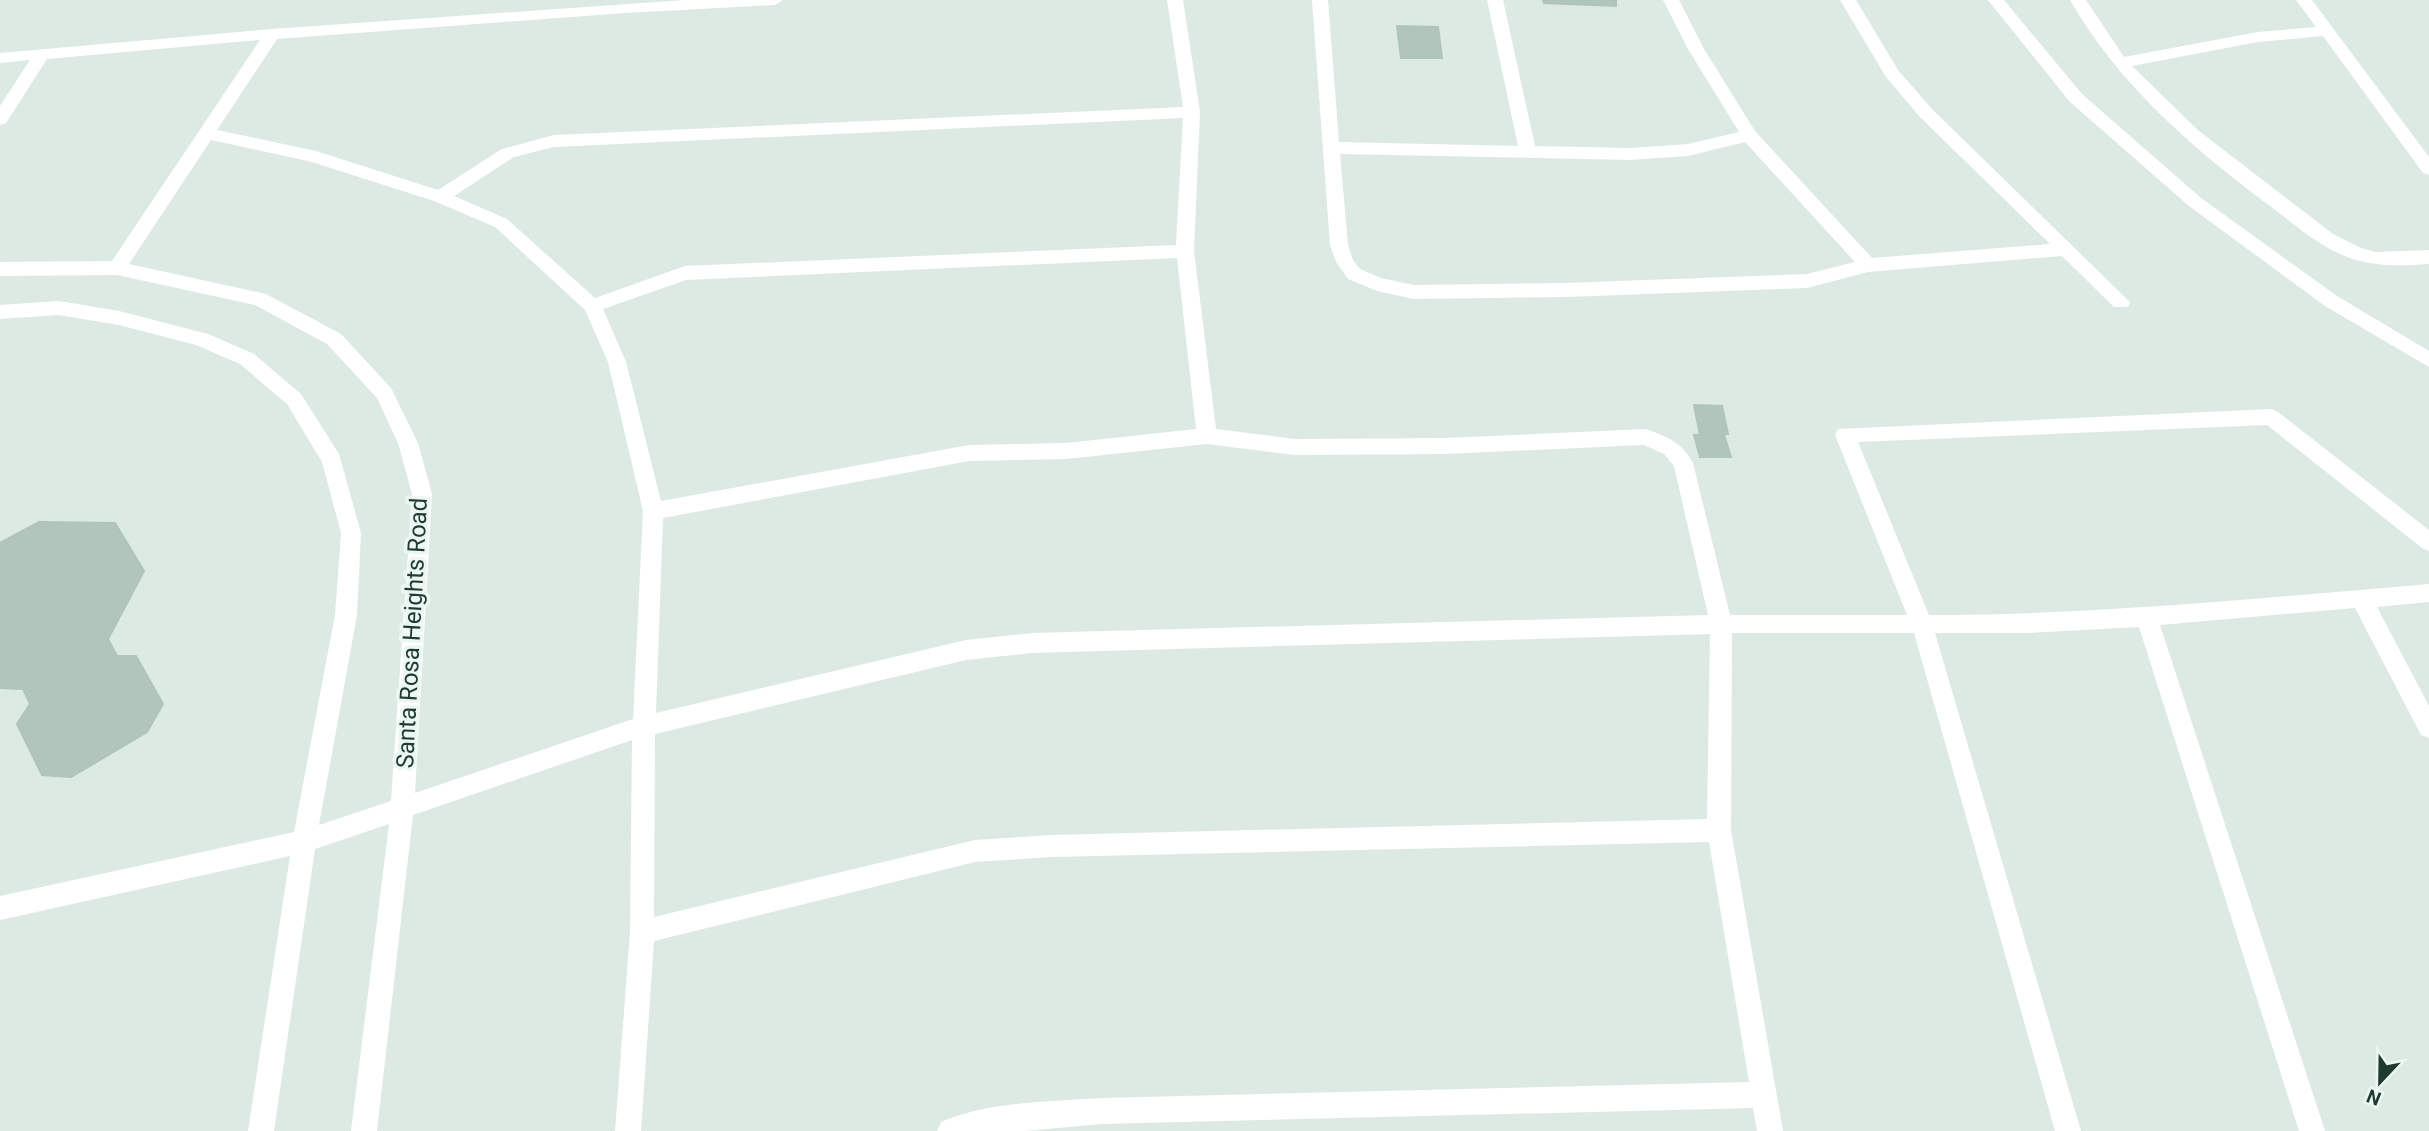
<svg xmlns="http://www.w3.org/2000/svg" width="2429" height="1131" viewBox="0 0 2429 1131" font-family="Roboto,sans-serif">
<rect width="100%" height="100%" fill="#ddeae4"/>
<g fill="#b2c5bc" stroke="#afc4ba" stroke-width="2">
<path d="M 1543,0 L 1616,0 L 1616,6 L 1544,3 Z"/>
<path d="M 1397,26 L 1438,27 L 1442,58 L 1401,58 Z"/>
<path d="M 1694,405 L 1722,406 L 1728,434 L 1700,435 Z"/>
<path d="M 1694,435 L 1724,435 L 1731,457 L 1700,457 Z"/>
<path d="M 39,522 L 115,523 L 144,571 L 108,639 L 117,656 L 136,656 L 163,704 L 147,732 L 71,777 L 42,775 L 17,724 L 30,704 L 23,689 L 0,688 L 0,543 Z"/>
</g>
<g fill="none" stroke-linecap="round" stroke-linejoin="round">
<g fill="#fff" fill-rule="evenodd">
<path d="M 685,0 L 783,0 L 775,5 L 625,13 L 277,39 L 217,130 L 316,151 L 438,190 L 502,149 L 554,135 L 1183,107 L 1167,0 L 1183,0 L 1200,112 L 1194,251 L 1216,429 L 1295,439 L 1446,438 L 1646,429 C 1666,436 1683,443 1693,463 L 1730,615 L 1907,615 L 1835,435 L 1838,429 L 2271,409 L 2278,412 L 2429,530 L 2429,551 L 2422,548 L 2267,425 L 1858,442 L 1929,615 C 2096,615 2262,598 2429,584 L 2429,602 L 2377,607 L 2429,706 L 2429,738 L 2421,735 L 2355,608 L 2160,625 L 2325,1131 L 2299,1131 L 2139,627 L 2029,633 L 1935,633 L 2081,1131 L 2055,1131 L 1914,633 L 1732,633 L 1731,830 L 1783,1131 L 1757,1131 L 1753,1108 L 1102,1124 L 1025,1131 L 937,1131 L 941,1122 C 990,1101 1049,1102 1102,1098 L 1749,1082 L 1709,842 L 1051,857 L 975,862 L 654,941 L 641,1131 L 615,1131 L 630,932 L 632,740 L 413,815 L 377,1131 L 351,1131 L 389,824 L 315,849 L 274,1131 L 248,1131 L 290,856 L 0,920 L 0,896 L 294,832 L 335,615 L 341,533 L 322,462 L 287,404 L 240,364 L 196,345 L 119,325 L 59,315 L 0,319 L 0,305 L 59,301 L 119,311 L 208,334 L 254,354 L 301,394 L 339,454 L 361,533 L 357,615 L 319,825 L 391,801 L 412,494 L 398,443 L 377,398 L 327,344 L 255,305 L 117,275 L 0,276 L 0,262 L 112,261 L 260,40 L 47,59 L 6,123 L 0,125 L 0,106 L 30,60 L 0,63 L 0,53 L 272,29 ZM 1183,118 L 1176,245 L 685,266 L 595,298 L 507,219 L 454,196 L 514,157 L 554,147 ZM 211,140 L 312,162 L 434,201 L 495,227 L 585,310 L 608,362 L 643,511 L 633,719 L 415,793 L 432,494 L 418,443 L 391,388 L 341,334 L 266,294 L 129,264 ZM 1177,258 L 1196,429 L 1066,443 L 969,445 L 661,501 L 626,362 L 603,309 L 686,280 ZM 1207,444 L 1295,455 L 1446,454 L 1644,445 L 1664,454 L 1674,466 L 1708,615 L 1032,633 L 966,640 L 656,713 L 663,518 L 969,461 L 1066,459 ZM 1710,634 L 1707,819 L 1051,835 L 975,840 L 654,917 L 655,734 L 966,660 L 1032,653 Z"/>
<path d="M 1312,0 L 1328,0 L 1339,142 L 1518,146 L 1487,0 L 1503,0 L 1535,146 L 1630,148 L 1688,144 L 1739,132 L 1688,49 L 1663,0 L 1679,0 L 1704,49 L 1755,131 L 1872,258 L 2050,244 L 1920,117 L 1886,77 L 1840,0 L 1856,0 L 1898,70 L 1932,109 L 2130,302 L 2128,307 L 2114,307 L 2062,256 L 1868,272 L 1807,288 L 1566,297 L 1414,299 L 1377,291 L 1348,279 L 1336,262 L 1330,245 ZM 1745,142 L 1855,262 L 1807,274 L 1566,283 L 1414,285 L 1381,278 L 1360,269 L 1353,260 L 1348,245 L 1340,154 L 1630,160 L 1688,156 Z"/>
<path d="M 1988,0 L 2004,0 L 2082,94 L 2201,198 L 2337,296 L 2429,351 L 2429,367 L 2325,306 L 2189,206 L 2070,102 Z"/>
<path d="M 2070,0 L 2086,0 L 2124,57 L 2258,32 L 2316,27 L 2296,0 L 2312,0 L 2429,157 L 2429,175 L 2423,173 L 2323,36 L 2258,42 L 2132,66 L 2199,131 L 2333,234 L 2361,248 L 2376,252 L 2429,250 L 2429,264 C 2402,266 2376,267 2350,258 C 2321,248 2298,227 2274,209 C 2195,150 2120,87 2070,0 Z"/>
</g>
</g>
<g text-anchor="middle" stroke-width="7" stroke-linejoin="round" paint-order="stroke">
<g font-size="24" fill="#1e3a31" stroke="#edf7f2">
<text transform="translate(412 633) rotate(-87)" y="8">Santa Rosa Heights Road</text>
</g>
</g>
<g transform="translate(2380 1082) rotate(202)" stroke="#edf7f2" stroke-width="5" paint-order="stroke">
<path d="M0-5L12 26L0 18L-12 26Z" fill="#1e3a31"/>
<text y="-10" font-size="19" font-weight="bold" text-anchor="middle" fill="#1e3a31">N</text>
</g>
</svg>
